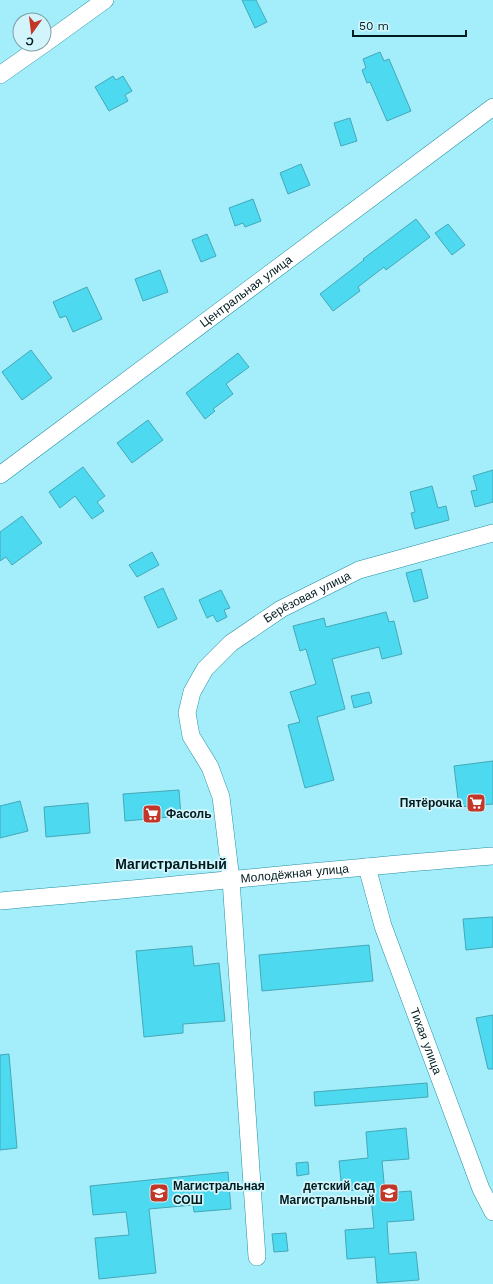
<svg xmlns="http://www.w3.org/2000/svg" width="493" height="1284" viewBox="0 0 493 1284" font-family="'Work Sans',sans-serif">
<rect width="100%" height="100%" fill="#a4eefb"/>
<g fill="#4dd9ef" stroke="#44a8b8">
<path d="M 242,0 L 256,0 L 267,22 L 255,28 Z"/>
<path d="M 380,52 L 384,61 L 389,59 L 411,111 L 387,121 L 370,82 L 367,83 L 362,70 L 366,68 L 363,59 Z"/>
<path d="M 113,76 L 116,80 L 123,76 L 132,91 L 125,95 L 128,101 L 109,111 L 95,87 Z"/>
<path d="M 350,118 L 357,141 L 341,146 L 334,123 Z"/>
<path d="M 301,164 L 310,185 L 288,194 L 280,173 Z"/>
<path d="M 253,199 L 261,221 L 245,227 L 243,223 L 235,226 L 229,208 Z"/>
<path d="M 416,219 L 430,237 L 386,270 L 384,267 L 358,287 L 360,291 L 333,311 L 320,294 L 364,260 L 363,259 Z"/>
<path d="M 448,224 L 465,245 L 452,255 L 435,233 Z"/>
<path d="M 207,234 L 216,256 L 201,262 L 192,240 Z"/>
<path d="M 160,270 L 168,292 L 143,301 L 135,279 Z"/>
<path d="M 87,287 L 102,319 L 73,332 L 66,316 L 60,318 L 53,302 Z"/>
<path d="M 31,350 L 52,378 L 22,400 L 2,372 Z"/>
<path d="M 238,353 L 249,367 L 226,384 L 233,394 L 213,409 L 215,411 L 205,419 L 186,393 Z"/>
<path d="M 148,420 L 163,440 L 132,463 L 117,443 Z"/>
<path d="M 83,467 L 105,496 L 97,502 L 104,511 L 92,519 L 75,496 L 60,508 L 49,492 Z"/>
<path d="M 493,470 L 493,502 L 475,507 L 471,491 L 477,490 L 473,476 Z"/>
<path d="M 432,486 L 438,508 L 446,506 L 449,520 L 415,529 L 411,513 L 415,512 L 410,492 Z"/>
<path d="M 22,516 L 42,543 L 12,565 L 6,557 L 0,561 L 0,532 Z"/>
<path d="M 152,552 L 159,565 L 137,577 L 129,565 Z"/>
<path d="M 421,569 L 428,598 L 414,602 L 406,573 Z"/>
<path d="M 163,588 L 177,619 L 158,628 L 144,597 Z"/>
<path d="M 221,590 L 230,608 L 224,610 L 227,617 L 217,622 L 213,615 L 207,618 L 199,600 Z"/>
<path d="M 386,612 L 389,622 L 394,621 L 402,654 L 382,659 L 379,647 L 332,659 L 345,709 L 317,717 L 334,780 L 305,788 L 288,725 L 300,722 L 290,692 L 316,684 L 306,649 L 300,651 L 293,626 L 324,618 L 326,627 Z"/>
<path d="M 369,692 L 372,703 L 354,708 L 351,696 Z"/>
<path d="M 493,761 L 493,804 L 459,807 L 454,766 Z"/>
<path d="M 179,790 L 181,816 L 125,821 L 123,794 Z"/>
<path d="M 20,801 L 28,831 L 0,838 L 0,806 Z"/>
<path d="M 88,803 L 90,833 L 46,837 L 44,807 Z"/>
<path d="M 493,917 L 493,947 L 466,950 L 463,919 Z"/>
<path d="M 369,945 L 373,981 L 262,991 L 259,955 Z"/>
<path d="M 192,946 L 194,966 L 219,963 L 225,1021 L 183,1024 L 183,1033 L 144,1037 L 136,951 Z"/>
<path d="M 493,1015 L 493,1069 L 488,1069 L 476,1018 Z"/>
<path d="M 9,1054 L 17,1148 L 0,1150 L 0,1055 Z"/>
<path d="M 427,1083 L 428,1097 L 315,1106 L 314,1092 Z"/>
<path d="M 406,1128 L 409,1159 L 382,1161 L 385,1193 L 411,1191 L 414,1220 L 387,1222 L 389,1254 L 416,1252 L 419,1280 L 377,1283 L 375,1257 L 347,1259 L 345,1230 L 374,1228 L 370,1189 L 342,1191 L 339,1161 L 368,1158 L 366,1132 Z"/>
<path d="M 308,1162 L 309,1174 L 297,1176 L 296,1163 Z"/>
<path d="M 228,1172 L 231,1209 L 194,1212 L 193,1205 L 149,1209 L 156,1273 L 99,1279 L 95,1238 L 129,1235 L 126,1212 L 93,1215 L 90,1186 Z"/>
<path d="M 286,1233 L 288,1251 L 274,1252 L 272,1234 Z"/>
</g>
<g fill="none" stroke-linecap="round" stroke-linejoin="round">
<defs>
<g id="minor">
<path d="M 44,44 L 105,0"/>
<path d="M 0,75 L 44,44"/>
<path id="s1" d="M 0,475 L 493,107"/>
<path id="s2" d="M 367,867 L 383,926 L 481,1189 L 493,1212"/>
<path id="s3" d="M 0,901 C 164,887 329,869 493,856"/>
<path id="s4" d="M 257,1257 L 231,880 L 221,797 L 210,767 L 191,736 L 187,713 L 192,692 L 205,669 L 231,643 L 281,609 L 359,570 L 493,533"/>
</g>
</defs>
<use href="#minor" stroke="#2590a0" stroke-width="18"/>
<use href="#minor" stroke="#fff" stroke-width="17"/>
</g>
<defs>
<symbol id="supermarket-square" viewBox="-11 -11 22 22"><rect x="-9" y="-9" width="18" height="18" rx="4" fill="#c33628" stroke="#d1f5fb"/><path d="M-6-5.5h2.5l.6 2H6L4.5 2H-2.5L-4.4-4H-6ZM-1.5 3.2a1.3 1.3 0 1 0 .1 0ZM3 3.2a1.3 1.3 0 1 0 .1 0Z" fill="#fff"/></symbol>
<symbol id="school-square" viewBox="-11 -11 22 22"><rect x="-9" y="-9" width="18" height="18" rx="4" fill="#c33628" stroke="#d1f5fb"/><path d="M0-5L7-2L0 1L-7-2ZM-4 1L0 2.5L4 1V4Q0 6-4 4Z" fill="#fff"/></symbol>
</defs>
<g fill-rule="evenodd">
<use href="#supermarket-square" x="465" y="792" width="22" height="22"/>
<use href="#supermarket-square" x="141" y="803" width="22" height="22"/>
<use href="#school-square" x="148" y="1182" width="22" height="22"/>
<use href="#school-square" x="378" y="1182" width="22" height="22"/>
</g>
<g text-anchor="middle" stroke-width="3.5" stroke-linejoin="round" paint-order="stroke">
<g font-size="12" fill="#001b1f" stroke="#d1f5fb">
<text dy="4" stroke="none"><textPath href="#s1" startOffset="307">Центральная улица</textPath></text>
<text dy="4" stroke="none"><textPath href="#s4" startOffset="727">Берёзовая улица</textPath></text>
<text dy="4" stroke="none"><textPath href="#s3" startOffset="296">Молодёжная улица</textPath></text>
<text dy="4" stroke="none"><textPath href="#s2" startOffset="184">Тихая улица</textPath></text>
</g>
<g font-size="12" font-weight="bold" fill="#001b1f" stroke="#d1f5fb" text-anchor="end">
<text x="462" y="807">Пятёрочка</text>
<text x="166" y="818" text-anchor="start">Фасоль</text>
<text x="173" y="1190" text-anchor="start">Магистральная<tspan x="173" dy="14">СОШ</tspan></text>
<text x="375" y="1190">детский сад<tspan x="375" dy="14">Магистральный</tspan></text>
</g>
<g font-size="14" font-weight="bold" fill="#001b1f" stroke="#d1f5fb">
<text x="171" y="869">Магистральный</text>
</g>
</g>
<g transform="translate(32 32) rotate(194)"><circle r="19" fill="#d1f5fb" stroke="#7d9ea3"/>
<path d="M0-3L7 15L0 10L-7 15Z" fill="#c33628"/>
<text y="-6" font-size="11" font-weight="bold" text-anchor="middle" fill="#001b1f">С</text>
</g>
<path d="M353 30v6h113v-6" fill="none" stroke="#001b1f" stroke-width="2"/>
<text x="359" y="30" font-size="12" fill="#001b1f" stroke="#d1f5fb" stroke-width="3" paint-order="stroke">50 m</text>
</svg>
